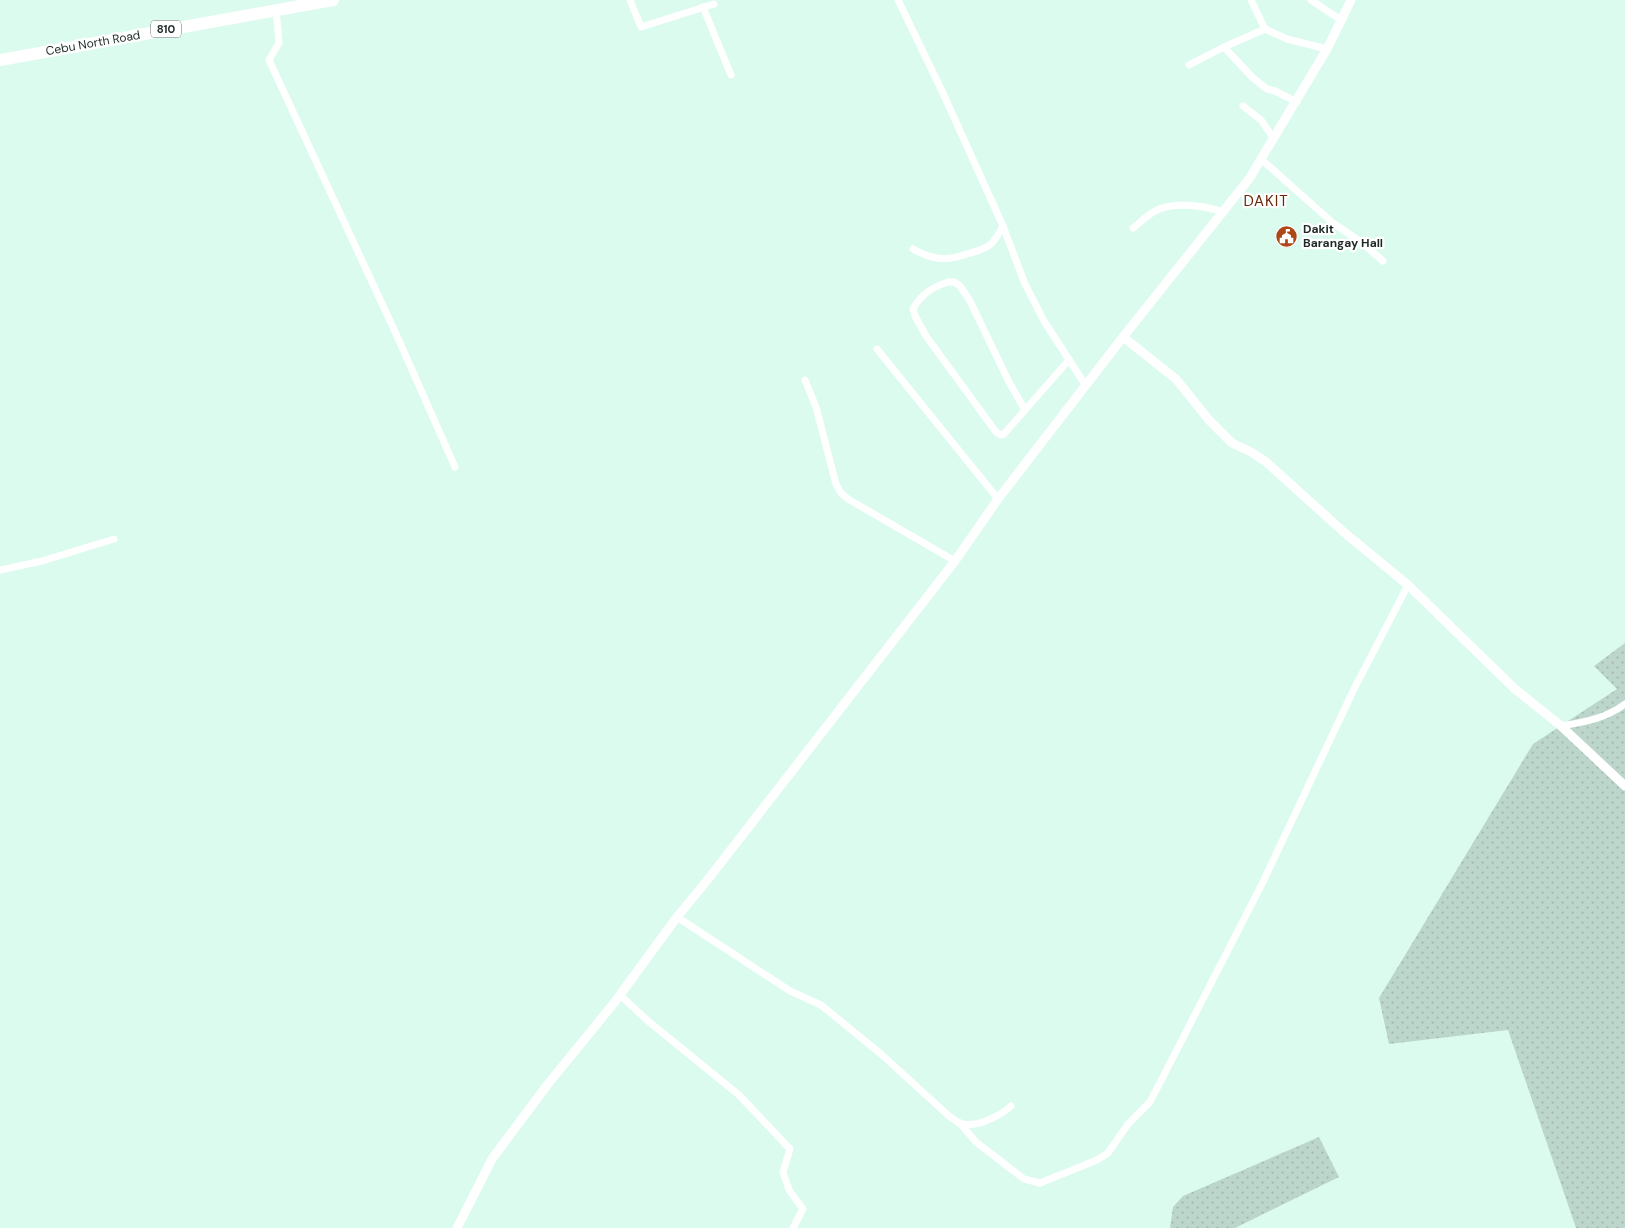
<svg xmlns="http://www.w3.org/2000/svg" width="1625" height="1228" viewBox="0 0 1625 1228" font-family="'DM Sans',sans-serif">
<defs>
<pattern id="grass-dots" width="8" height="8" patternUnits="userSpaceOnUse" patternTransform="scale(1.25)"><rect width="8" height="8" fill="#bdd6cc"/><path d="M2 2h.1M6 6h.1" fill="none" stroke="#a2b8af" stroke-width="1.8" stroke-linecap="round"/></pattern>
</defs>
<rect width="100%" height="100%" fill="#dcfbef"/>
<g fill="url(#grass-dots)">
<path d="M 1625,643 L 1625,1228 L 1576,1228 L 1508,1030 L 1389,1044 L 1379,998 L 1533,744 L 1617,689 L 1594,666 Z"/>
<path d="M 1319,1137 L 1339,1177 L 1235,1228 L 1170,1228 L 1173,1207 L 1183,1196 Z"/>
</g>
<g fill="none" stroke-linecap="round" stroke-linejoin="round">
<g stroke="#fff" stroke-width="7">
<path d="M 630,0 L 641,27 L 714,4"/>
<path d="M 898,0 L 942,91 L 1003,226 L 1025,284 L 1044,321 L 1086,386"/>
<path d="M 1251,0 L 1265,29 L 1287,39 L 1327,49"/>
<path d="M 1311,0 L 1341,20"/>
<path d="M 703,7 L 731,75"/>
<path d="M 276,9 L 279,43 L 269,60 L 397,336 L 455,467"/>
<path d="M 1224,47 L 1265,29"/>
<path d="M 1189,65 L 1224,47 L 1252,77 L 1267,89 L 1275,91 L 1297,102"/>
<path d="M 1243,106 L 1261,120 L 1274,139"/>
<path d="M 1261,159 L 1333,223 L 1361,242 L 1383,261"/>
<path d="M 1133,228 C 1140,223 1147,215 1155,211 C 1175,201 1204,206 1224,212"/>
<path d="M 913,249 C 934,261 948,261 970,253 C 978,251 987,248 992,243 C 996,238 1000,232 1003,226"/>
<path d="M 948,282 L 954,282 L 960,286 L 969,299 L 1009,382 L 1025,410 L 1004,434 L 1001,435 L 996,432 L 926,336 L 915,316 L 913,309 C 921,294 933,287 948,282 Z"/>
<path d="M 877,349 L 998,499"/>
<path d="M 805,380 L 816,407 L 836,484 L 841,493 L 848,499 L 955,561"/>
<path d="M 1025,410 L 1069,360"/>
<path d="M 0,570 L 42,561 L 114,539"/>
<path d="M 1561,726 C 1584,722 1605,719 1625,704"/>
<path d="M 677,917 L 790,991 L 821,1005 L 881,1054 L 949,1116 C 952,1118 956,1121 959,1123 C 975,1129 1000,1116 1011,1106"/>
<path d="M 620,995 L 648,1021 L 739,1095 L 790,1149 L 783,1172 L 789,1190 L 803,1209 L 793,1228"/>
<path d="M 960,1123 L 976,1142 L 1024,1179 L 1040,1183 L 1097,1160 L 1108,1153 L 1128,1124 L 1150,1102 L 1262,884 L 1354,689 L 1408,585"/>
</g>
<g stroke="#fff" stroke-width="9">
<path d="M 1123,337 L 1176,379 L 1209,420 L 1232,443 L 1251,452 L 1265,461 L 1346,534 L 1408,585 L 1515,689 L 1561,726 L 1625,786"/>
<path d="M 457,1228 L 492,1159 L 548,1084 L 614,1003 L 677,917 L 709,878 L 955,561 L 998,499 L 1123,337 L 1249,179 L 1327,49 L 1351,0"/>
</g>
<path stroke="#fff" stroke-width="12" d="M 0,60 L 333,0"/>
</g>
<defs>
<symbol id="civic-disc" viewBox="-11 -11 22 22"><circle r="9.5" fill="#ac4817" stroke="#fff"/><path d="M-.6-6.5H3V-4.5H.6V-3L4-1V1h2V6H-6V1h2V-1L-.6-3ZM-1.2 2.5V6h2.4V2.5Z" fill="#fff"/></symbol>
</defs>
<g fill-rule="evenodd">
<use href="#civic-disc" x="1274" y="224" width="25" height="25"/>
</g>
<g text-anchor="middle" stroke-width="4.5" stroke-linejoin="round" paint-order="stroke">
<rect fill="#fff" stroke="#626a67" stroke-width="1" x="151" y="20.5" width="30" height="17" rx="4"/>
<g font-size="11" font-weight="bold" fill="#1e2a26">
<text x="166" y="33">810</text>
</g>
<g font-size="12" fill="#1e2a26" stroke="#fff">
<text transform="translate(93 43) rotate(-10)" y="4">Cebu North Road</text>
</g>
<g font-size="12" font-weight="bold" fill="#1e2a26" stroke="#fff" text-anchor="start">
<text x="1303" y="233">Dakit<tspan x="1303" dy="14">Barangay Hall</tspan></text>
</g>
<g font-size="15" letter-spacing="1" fill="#682809" stroke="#fff">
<text x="1266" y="206">DAKIT</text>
</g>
</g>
</svg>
